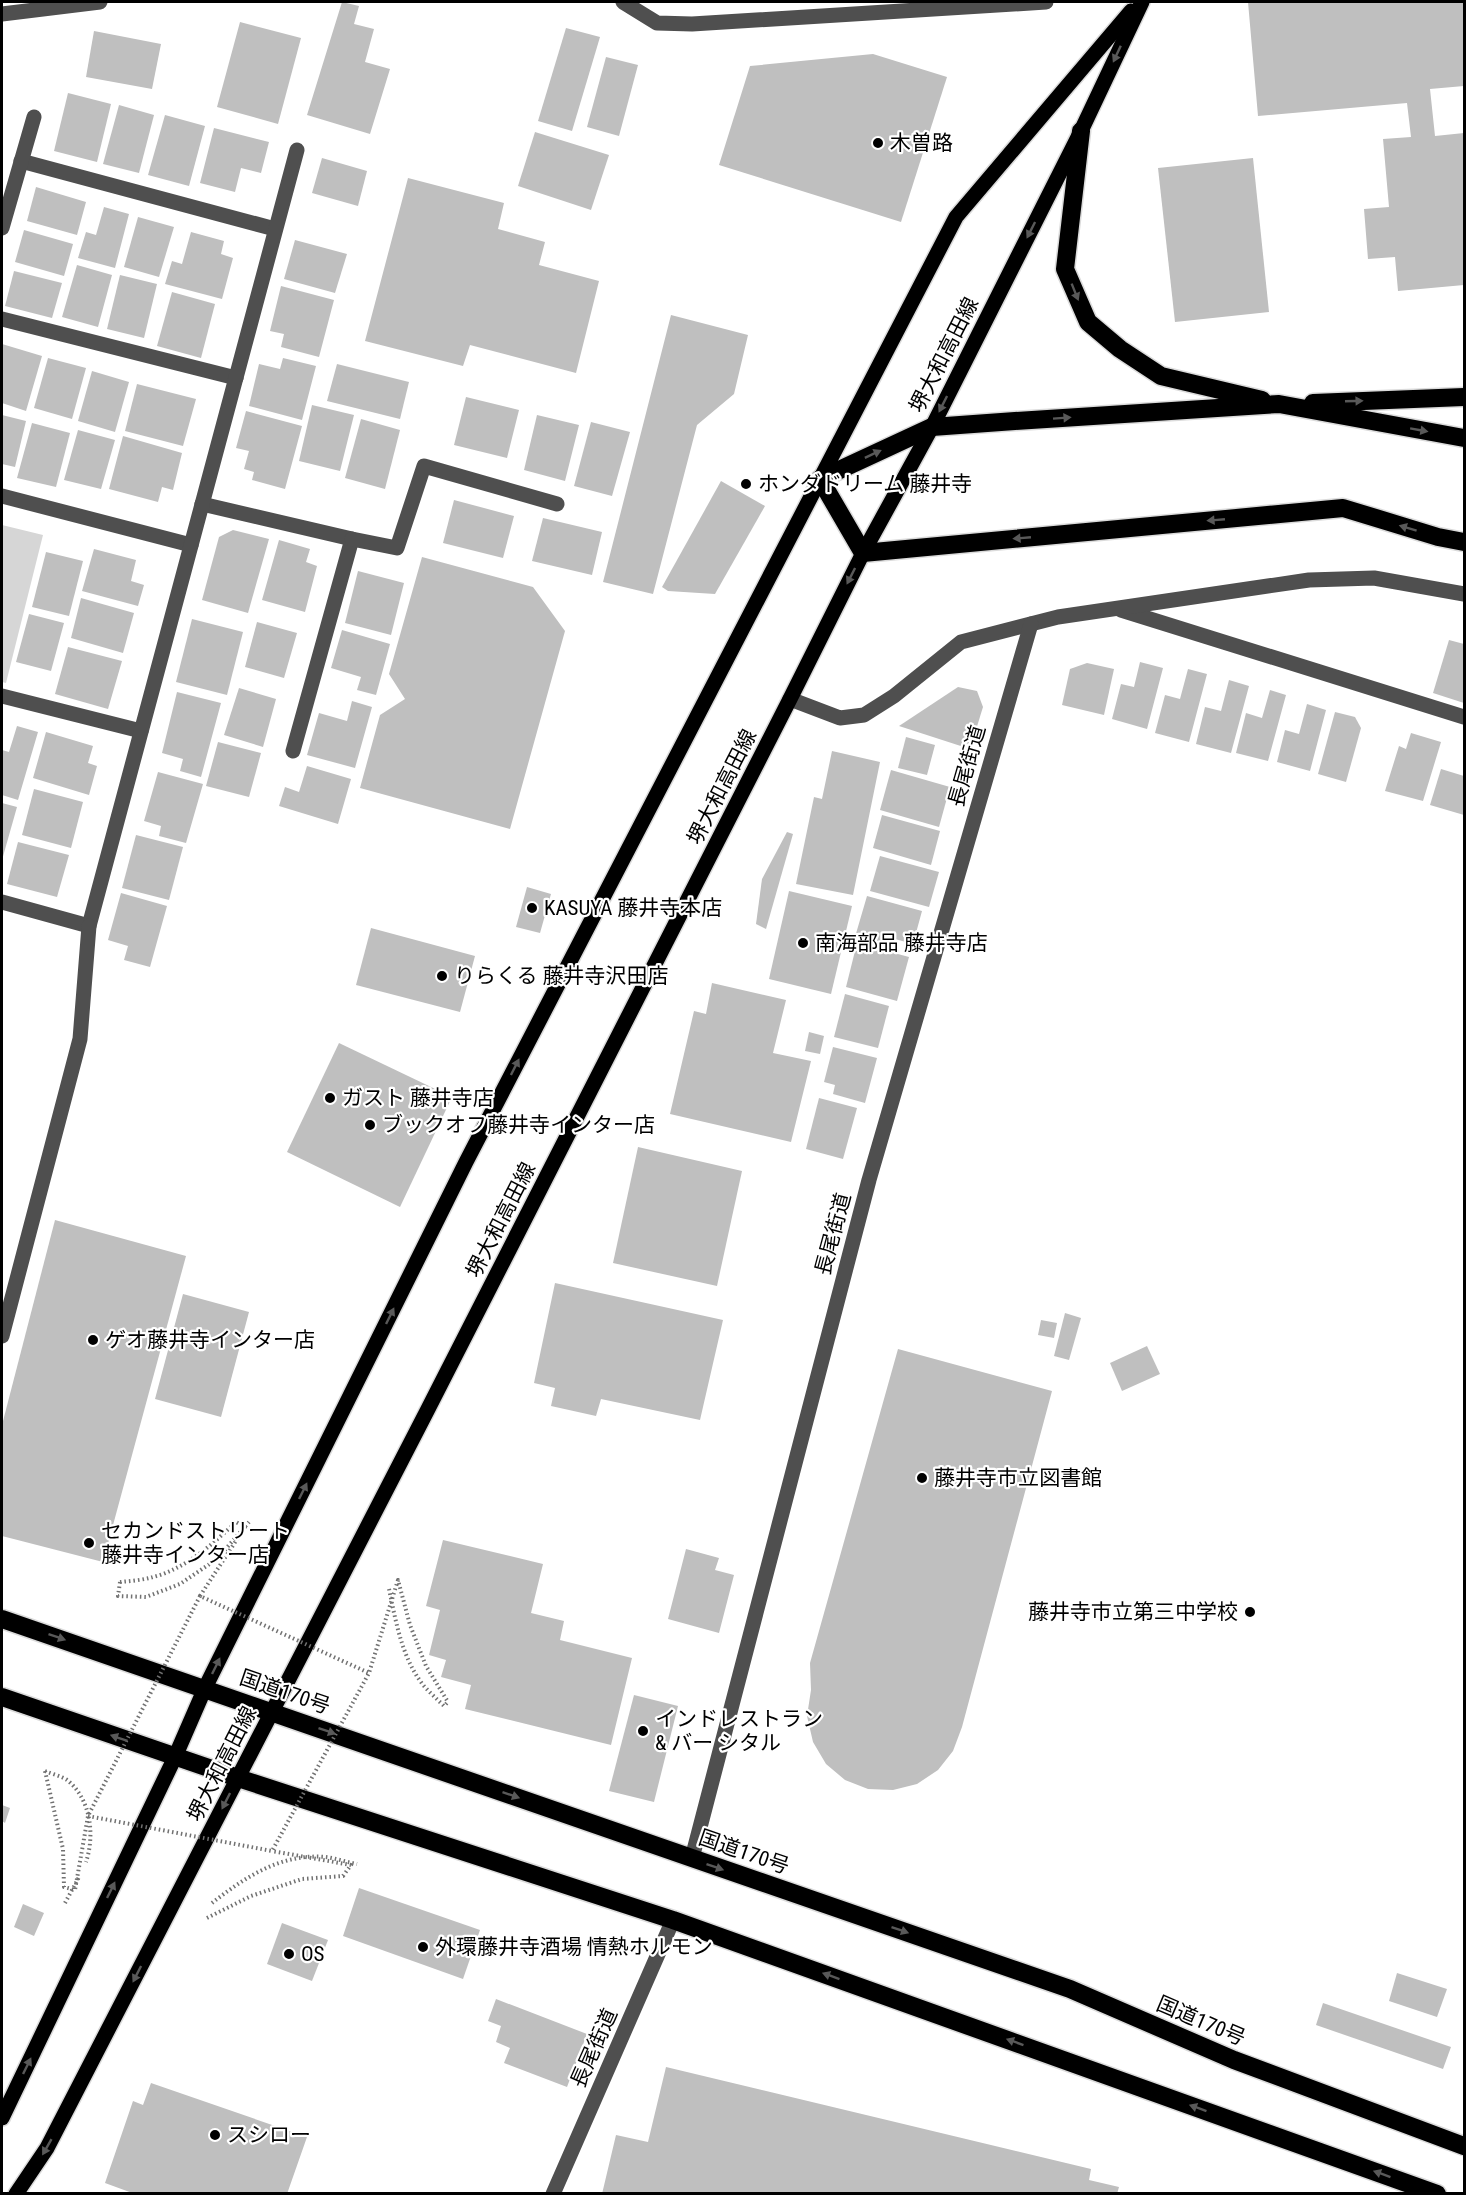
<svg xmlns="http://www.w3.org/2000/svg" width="1466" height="2195" viewBox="0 0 1466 2195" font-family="'Roboto Condensed','Noto Sans JP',sans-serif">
<rect width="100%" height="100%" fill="#fff"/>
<path fill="#d6d6d6" d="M 2,525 L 43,535 L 6,683 L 2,682 Z"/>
<g fill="#bfbfbf">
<path d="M 342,2 L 359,6 L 354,24 L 374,29 L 365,62 L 390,69 L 370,134 L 307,115 Z"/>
<path d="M 1248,2 L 1464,2 L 1464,86 L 1430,89 L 1435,136 L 1464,133 L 1464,285 L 1398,291 L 1395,257 L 1368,259 L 1364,209 L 1389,207 L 1383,139 L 1411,137 L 1407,103 L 1258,116 Z"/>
<path d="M 240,22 L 301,38 L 278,124 L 217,107 Z"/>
<path d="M 566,28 L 600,37 L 572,131 L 538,121 Z"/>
<path d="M 94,31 L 161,44 L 152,89 L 86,77 Z"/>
<path d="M 873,54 L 947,77 L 901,222 L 719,165 L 750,66 Z"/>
<path d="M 606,57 L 638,65 L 619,136 L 587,127 Z"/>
<path d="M 68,93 L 111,104 L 97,162 L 54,151 Z"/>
<path d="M 119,105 L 154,115 L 139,173 L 103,164 Z"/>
<path d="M 165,115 L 205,126 L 189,186 L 148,175 Z"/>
<path d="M 214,128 L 269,142 L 261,173 L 241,168 L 235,192 L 200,183 Z"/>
<path d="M 535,132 L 609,155 L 591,210 L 518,186 Z"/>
<path d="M 322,158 L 367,171 L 358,206 L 312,193 Z"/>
<path d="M 1253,158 L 1269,312 L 1175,322 L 1158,168 Z"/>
<path d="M 408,178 L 504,203 L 498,229 L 545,242 L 539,265 L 599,281 L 576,373 L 470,345 L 463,366 L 365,341 Z"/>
<path d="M 36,187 L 86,202 L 77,235 L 27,221 Z"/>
<path d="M 104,207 L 129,214 L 115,268 L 78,258 L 86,232 L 96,235 Z"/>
<path d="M 138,217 L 174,227 L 159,277 L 124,267 Z"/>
<path d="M 24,230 L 73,244 L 64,276 L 15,262 Z"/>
<path d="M 191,232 L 224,241 L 221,254 L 233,258 L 222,299 L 165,284 L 172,261 L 182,264 Z"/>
<path d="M 295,240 L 347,254 L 335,293 L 284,279 Z"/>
<path d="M 77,265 L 112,275 L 98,327 L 62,317 Z"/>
<path d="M 14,271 L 62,283 L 52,318 L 5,306 Z"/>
<path d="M 120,275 L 157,284 L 144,338 L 107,329 Z"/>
<path d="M 281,286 L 334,300 L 319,357 L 281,347 L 284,334 L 270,331 Z"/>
<path d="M 172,292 L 215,304 L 201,358 L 157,346 Z"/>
<path d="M 671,315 L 748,335 L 734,394 L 697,425 L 653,594 L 603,582 Z"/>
<path d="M 2,344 L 42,356 L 26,411 L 2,403 Z"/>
<path d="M 48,358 L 86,368 L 72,419 L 34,408 Z"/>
<path d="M 283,358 L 316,366 L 302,420 L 249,406 L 259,364 L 280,369 Z"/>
<path d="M 337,364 L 409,382 L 400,419 L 327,401 Z"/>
<path d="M 92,371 L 129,382 L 115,432 L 78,421 Z"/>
<path d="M 137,384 L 196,399 L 183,446 L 125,431 Z"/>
<path d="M 466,397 L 519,410 L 507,458 L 454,445 Z"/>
<path d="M 312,405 L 354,415 L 340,471 L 299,461 Z"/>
<path d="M 246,411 L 302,426 L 285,489 L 252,480 L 254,472 L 244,469 L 249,451 L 236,448 Z"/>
<path d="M 2,415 L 26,421 L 15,467 L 2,464 Z"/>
<path d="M 537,415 L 579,425 L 565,481 L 524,470 Z"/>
<path d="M 361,419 L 400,430 L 385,489 L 345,478 Z"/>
<path d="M 591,422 L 630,432 L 612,496 L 574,486 Z"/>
<path d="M 32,423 L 70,433 L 56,487 L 17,478 Z"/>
<path d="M 78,430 L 115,440 L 101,489 L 64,480 Z"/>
<path d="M 123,436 L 182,453 L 173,490 L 162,487 L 158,502 L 109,489 Z"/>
<path d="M 721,481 L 765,506 L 715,594 L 668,591 L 662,587 Z"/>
<path d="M 454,500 L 514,516 L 503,558 L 443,543 Z"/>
<path d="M 543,518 L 602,532 L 592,575 L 532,561 Z"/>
<path d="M 233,530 L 269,539 L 248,613 L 202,600 L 219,537 Z"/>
<path d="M 279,540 L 310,549 L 306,562 L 317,566 L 305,612 L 262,600 Z"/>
<path d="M 94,549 L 136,560 L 131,581 L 144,585 L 138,606 L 82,591 Z"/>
<path d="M 46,552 L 83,561 L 69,616 L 32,607 Z"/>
<path d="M 422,557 L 533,587 L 565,631 L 510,829 L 360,788 L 380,715 L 405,699 L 389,674 Z"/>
<path d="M 358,571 L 404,583 L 391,635 L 345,623 Z"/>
<path d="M 81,598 L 134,613 L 123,653 L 71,638 Z"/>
<path d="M 29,614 L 64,623 L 51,671 L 16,662 Z"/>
<path d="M 192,619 L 243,632 L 227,695 L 176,682 Z"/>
<path d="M 257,622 L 297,633 L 284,678 L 245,667 Z"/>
<path d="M 342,630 L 390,644 L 376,695 L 357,690 L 361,677 L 331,668 Z"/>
<path d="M 1449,640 L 1464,644 L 1464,703 L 1433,693 Z"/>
<path d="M 68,647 L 122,661 L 108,709 L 55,694 Z"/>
<path d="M 1140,662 L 1163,668 L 1147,729 L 1112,719 L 1121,684 L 1134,687 Z"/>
<path d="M 1087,663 L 1114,669 L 1104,715 L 1062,705 L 1070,669 Z"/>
<path d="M 1188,669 L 1207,674 L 1189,742 L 1155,733 L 1165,695 L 1180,699 Z"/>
<path d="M 1229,680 L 1249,686 L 1231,753 L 1196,744 L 1205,707 L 1221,711 Z"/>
<path d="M 958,687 L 977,691 L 983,707 L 970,749 L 899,726 Z"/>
<path d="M 239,688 L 276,699 L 263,747 L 224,735 Z"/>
<path d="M 1270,690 L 1286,695 L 1268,761 L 1236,753 L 1246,713 L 1262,718 Z"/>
<path d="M 177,692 L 221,703 L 201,777 L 180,771 L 183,759 L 162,753 Z"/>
<path d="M 352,701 L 372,707 L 355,768 L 307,755 L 319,713 L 347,721 Z"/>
<path d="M 1307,704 L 1326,710 L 1310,771 L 1277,762 L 1285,730 L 1299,734 Z"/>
<path d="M 1335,712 L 1355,717 L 1361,728 L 1346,782 L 1318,774 Z"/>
<path d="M 17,726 L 38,732 L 18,800 L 2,795 L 2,750 L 9,752 Z"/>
<path d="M 46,732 L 93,746 L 88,763 L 97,766 L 89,795 L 33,778 Z"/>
<path d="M 1411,733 L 1441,742 L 1423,801 L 1385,791 L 1399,746 L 1406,749 Z"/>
<path d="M 906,737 L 935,745 L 927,775 L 898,768 Z"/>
<path d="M 218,742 L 261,753 L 249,797 L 206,786 Z"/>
<path d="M 832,751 L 880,762 L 853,895 L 796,884 L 814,797 L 822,799 Z"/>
<path d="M 307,766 L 351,779 L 338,824 L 279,806 L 285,787 L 299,792 Z"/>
<path d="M 1441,769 L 1464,776 L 1464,815 L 1430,805 Z"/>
<path d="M 891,770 L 950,787 L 939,827 L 880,810 Z"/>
<path d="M 158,772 L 203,784 L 186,843 L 159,836 L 161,826 L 144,821 Z"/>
<path d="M 34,789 L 83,802 L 71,848 L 22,835 Z"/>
<path d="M 2,803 L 17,807 L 2,860 Z"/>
<path d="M 882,815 L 940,831 L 931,865 L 873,848 Z"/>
<path d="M 787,832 L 793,834 L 766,929 L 756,924 L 762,879 Z"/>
<path d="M 136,835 L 183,847 L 169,900 L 122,888 Z"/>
<path d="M 18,842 L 69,855 L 57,897 L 7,884 Z"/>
<path d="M 880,856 L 939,872 L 929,907 L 870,891 Z"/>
<path d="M 527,887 L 551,894 L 540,933 L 516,927 Z"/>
<path d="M 789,891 L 852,906 L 831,994 L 769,979 Z"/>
<path d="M 121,893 L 167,906 L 150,967 L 124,960 L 128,946 L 108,940 Z"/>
<path d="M 867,896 L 922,911 L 913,944 L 895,939 L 893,948 L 855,937 Z"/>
<path d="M 371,928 L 475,956 L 460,1012 L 356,985 Z"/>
<path d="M 857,943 L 909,957 L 897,1001 L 846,987 Z"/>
<path d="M 712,983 L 786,1000 L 773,1053 L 811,1061 L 791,1142 L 670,1114 L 694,1011 L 706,1014 Z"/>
<path d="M 845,994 L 889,1006 L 878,1048 L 834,1037 Z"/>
<path d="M 809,1032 L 824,1036 L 820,1054 L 805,1051 Z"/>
<path d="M 339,1043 L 452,1097 L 400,1207 L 287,1152 Z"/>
<path d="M 833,1047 L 877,1058 L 865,1103 L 833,1094 L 835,1085 L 824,1082 Z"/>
<path d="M 819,1098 L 857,1108 L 843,1159 L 806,1149 Z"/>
<path d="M 638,1147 L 742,1171 L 717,1286 L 613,1263 Z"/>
<path d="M 55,1220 L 186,1256 L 103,1562 L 2,1536 L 2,1425 Z"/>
<path d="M 555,1283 L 723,1320 L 700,1420 L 601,1399 L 596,1416 L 551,1406 L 555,1388 L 534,1383 Z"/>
<path d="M 183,1294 L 249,1312 L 221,1417 L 155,1399 Z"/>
<path d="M 1065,1313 L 1081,1318 L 1069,1360 L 1054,1356 Z"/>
<path d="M 1041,1320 L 1057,1323 L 1054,1338 L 1038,1335 Z"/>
<path d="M 1147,1346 L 1160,1374 L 1122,1391 L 1110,1363 Z"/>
<path d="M 898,1349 L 1052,1391 L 962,1727 L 953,1751 L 938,1770 L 917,1784 L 893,1790 L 868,1789 L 845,1780 L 826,1764 L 813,1742 L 807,1716 L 811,1690 L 810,1663 Z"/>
<path d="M 443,1540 L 543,1564 L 531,1613 L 564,1621 L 560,1640 L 632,1658 L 611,1745 L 465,1709 L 471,1685 L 441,1677 L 446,1660 L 429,1655 L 440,1610 L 426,1606 Z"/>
<path d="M 686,1549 L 719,1558 L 715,1570 L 734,1575 L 719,1633 L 668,1619 Z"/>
<path d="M 634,1695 L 678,1706 L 654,1802 L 609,1791 Z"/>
<path d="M 2,1805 L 10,1808 L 5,1823 L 2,1821 Z"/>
<path d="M 359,1888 L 480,1930 L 463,1979 L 343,1936 Z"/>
<path d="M 23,1904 L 44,1913 L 34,1936 L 14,1927 Z"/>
<path d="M 282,1923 L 328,1940 L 312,1981 L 267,1964 Z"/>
<path d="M 1397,1973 L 1447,1989 L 1437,2017 L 1389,2001 Z"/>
<path d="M 496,1999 L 587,2034 L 567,2087 L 504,2063 L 510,2048 L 496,2042 L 501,2026 L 488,2021 Z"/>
<path d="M 1323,2003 L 1451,2047 L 1443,2069 L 1316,2025 Z"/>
<path d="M 666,2067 L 1091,2169 L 1089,2180 L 1119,2187 L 1117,2194 L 602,2194 L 616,2135 L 648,2142 Z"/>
<path d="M 151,2083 L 307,2137 L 287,2194 L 135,2194 L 105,2183 L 133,2101 L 143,2105 Z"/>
</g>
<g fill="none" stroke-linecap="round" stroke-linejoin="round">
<defs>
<g id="major">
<path d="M 2,2118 L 175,1757 L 205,1688 L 466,1162 L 956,217 L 1131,11"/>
<path d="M 16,2194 L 47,2148 L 427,1411 L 790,699 L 863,553 L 932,427 L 1081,131 L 1142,2"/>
</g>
<g id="highway">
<path d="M 1081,131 L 1065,269 L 1088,322 L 1120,349 L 1161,376 L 1262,400"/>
<path d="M 1313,403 L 1464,397"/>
<path d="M 1464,438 L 1279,404 L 1015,421 L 932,427 L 820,479 L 863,553 L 1343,508 L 1438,537 L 1464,542"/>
<path d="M 2,1619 L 1070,1989 L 1234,2060 L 1464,2146"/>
<path d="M 2,1697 L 238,1778 L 673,1920 L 1437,2194"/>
</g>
</defs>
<use href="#major" stroke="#dbdbdb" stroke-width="18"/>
<use href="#highway" stroke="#dbdbdb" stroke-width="21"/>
<g stroke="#717171" stroke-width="4" stroke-dasharray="1.5 3" stroke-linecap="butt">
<path d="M 120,1582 L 118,1596 L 146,1597 L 180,1584 L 217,1559 L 249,1522"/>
<path d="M 389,1589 C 396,1622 402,1659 424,1686 C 430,1693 437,1699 444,1706 L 448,1702"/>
<path d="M 45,1771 C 52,1774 61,1776 67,1780 C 91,1799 95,1835 86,1862"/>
<path d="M 65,1903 L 79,1877"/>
<path d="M 212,1903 C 244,1878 281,1853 325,1857 C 335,1858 346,1862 357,1864"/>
</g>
<g stroke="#4f4f4f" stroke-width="15">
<path d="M 623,2 L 657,23 L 692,24 L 1046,2"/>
<path d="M 2,14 L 100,2"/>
<path d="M 21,161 L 275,229"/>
<path d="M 2,228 L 34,117"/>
<path d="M 2,319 L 236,378"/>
<path d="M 2,496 L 191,545"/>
<path d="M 202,504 L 352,539 L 293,751"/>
<path d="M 352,539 L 397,548 L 424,466 L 557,504"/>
<path d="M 1121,610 L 1464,717"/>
<path d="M 2,696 L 141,731"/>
<path d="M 790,699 L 840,718 L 864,715 L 894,696 L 961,642 L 1058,617 L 1309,580 L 1374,578 L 1464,594"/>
<path d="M 2,902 L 89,926 L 297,150"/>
<path d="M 2,1336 L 80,1039 L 89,926"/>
<path d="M 692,1858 L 869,1180 L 1031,624"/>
<path d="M 553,2194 L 673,1920"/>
</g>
<use href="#major" stroke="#000" stroke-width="15"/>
<use href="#highway" stroke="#000" stroke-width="18"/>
<g stroke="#717171" stroke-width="4" stroke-dasharray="1.5 3" stroke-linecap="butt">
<path d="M 120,1582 C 131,1581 143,1580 153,1577 C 185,1569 213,1544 236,1522 L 245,1527 L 200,1596"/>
<path d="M 45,1771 L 63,1849 L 64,1887 L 75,1890 L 88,1816 L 200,1596 L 369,1673"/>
<path d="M 88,1816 L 272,1851 L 369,1673 L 398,1580 L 410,1625 L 426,1666 L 448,1702"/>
<path d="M 207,1918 L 251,1896 L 302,1879 L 343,1876 L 351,1865 L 272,1851"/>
</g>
</g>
<defs><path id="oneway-solid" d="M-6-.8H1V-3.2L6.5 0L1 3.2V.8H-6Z" transform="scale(1.5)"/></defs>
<g fill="#595959">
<use href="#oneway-solid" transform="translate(1117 54) rotate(115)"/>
<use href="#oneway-solid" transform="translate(1031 230) rotate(117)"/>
<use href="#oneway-solid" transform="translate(1075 292) rotate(68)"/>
<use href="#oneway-solid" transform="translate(1354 401) rotate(-2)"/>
<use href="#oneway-solid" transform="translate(943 404) rotate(117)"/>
<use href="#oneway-solid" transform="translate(1062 418) rotate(-4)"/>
<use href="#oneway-solid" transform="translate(1419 430) rotate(10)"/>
<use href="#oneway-solid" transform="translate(873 454) rotate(-25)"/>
<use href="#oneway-solid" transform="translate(1216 520) rotate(175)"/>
<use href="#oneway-solid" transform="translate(1408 528) rotate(-163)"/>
<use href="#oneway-solid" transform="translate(1022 538) rotate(175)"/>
<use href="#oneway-solid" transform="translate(851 576) rotate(117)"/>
<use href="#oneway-solid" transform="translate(515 1067) rotate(-63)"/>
<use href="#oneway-solid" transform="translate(390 1316) rotate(-64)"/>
<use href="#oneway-solid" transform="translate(303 1491) rotate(-64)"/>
<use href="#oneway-solid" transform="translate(57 1637) rotate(19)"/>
<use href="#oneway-solid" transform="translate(216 1666) rotate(-64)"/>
<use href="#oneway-solid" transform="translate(327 1731) rotate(19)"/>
<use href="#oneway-solid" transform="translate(119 1738) rotate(-161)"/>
<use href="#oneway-solid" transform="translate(511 1795) rotate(19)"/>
<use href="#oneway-solid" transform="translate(226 1801) rotate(117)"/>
<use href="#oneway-solid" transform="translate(715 1867) rotate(19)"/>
<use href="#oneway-solid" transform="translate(111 1890) rotate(-64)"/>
<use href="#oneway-solid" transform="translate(900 1930) rotate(19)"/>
<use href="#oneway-solid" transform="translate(137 1974) rotate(117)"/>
<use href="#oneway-solid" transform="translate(831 1976) rotate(-160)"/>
<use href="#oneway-solid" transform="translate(1015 2042) rotate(-160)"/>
<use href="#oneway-solid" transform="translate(27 2066) rotate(-64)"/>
<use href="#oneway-solid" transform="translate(1198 2108) rotate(-160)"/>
<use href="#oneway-solid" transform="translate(47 2147) rotate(120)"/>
<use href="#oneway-solid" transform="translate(1382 2174) rotate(-160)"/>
</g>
<g fill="#000" stroke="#fff" stroke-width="2">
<circle cx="878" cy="143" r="6"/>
<circle cx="746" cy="484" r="6"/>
<circle cx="532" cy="908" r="6"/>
<circle cx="803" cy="943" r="6"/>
<circle cx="442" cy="976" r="6"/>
<circle cx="330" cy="1098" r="6"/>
<circle cx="370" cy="1125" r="6"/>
<circle cx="93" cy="1340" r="6"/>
<circle cx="922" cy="1478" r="6"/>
<circle cx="89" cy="1543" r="6"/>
<circle cx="1250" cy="1612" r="6"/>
<circle cx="643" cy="1731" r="6"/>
<circle cx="423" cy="1947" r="6"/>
<circle cx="289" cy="1954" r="6"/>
<circle cx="215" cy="2135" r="6"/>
</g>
<g text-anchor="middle" stroke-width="4.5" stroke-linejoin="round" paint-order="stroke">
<g font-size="21" fill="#000" stroke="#fff" text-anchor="start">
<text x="890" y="150">木曽路</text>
<text x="758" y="491">ホンダドリーム 藤井寺</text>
<text x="544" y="915">KASUYA 藤井寺本店</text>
<text x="815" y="950">南海部品 藤井寺店</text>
<text x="454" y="983">りらくる 藤井寺沢田店</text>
<text x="342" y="1105">ガスト 藤井寺店</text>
<text x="382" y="1132">ブックオフ藤井寺インター店</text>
<text x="105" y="1347">ゲオ藤井寺インター店</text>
<text x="934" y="1485">藤井寺市立図書館</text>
<text x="101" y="1538">セカンドストリート<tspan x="101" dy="24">藤井寺インター店</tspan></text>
<text x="1238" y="1619" text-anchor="end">藤井寺市立第三中学校</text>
<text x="655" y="1726">インドレストラン<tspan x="655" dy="24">&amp; バー シタル</tspan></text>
<text x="435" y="1954">外環藤井寺酒場 情熱ホルモン</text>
<text x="301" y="1961">OS</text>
<text x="227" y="2142">スシロー</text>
</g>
<g font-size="21" fill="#000" stroke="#fff">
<text transform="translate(944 355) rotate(-63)" y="7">堺大和高田線</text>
<text transform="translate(967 766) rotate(-74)" y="7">長尾街道</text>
<text transform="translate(722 787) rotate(-63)" y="7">堺大和高田線</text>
<text transform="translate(501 1220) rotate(-63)" y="7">堺大和高田線</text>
<text transform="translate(833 1234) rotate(-75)" y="7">長尾街道</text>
<text transform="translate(285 1692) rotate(19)" y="7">国道170号</text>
<text transform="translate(222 1764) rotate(-63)" y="7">堺大和高田線</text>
<text transform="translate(744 1852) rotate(19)" y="7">国道170号</text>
<text transform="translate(1201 2021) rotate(23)" y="7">国道170号</text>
<text transform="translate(594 2048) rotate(-66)" y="7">長尾街道</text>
</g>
</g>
<rect width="1466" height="2195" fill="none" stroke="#000000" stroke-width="6"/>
</svg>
